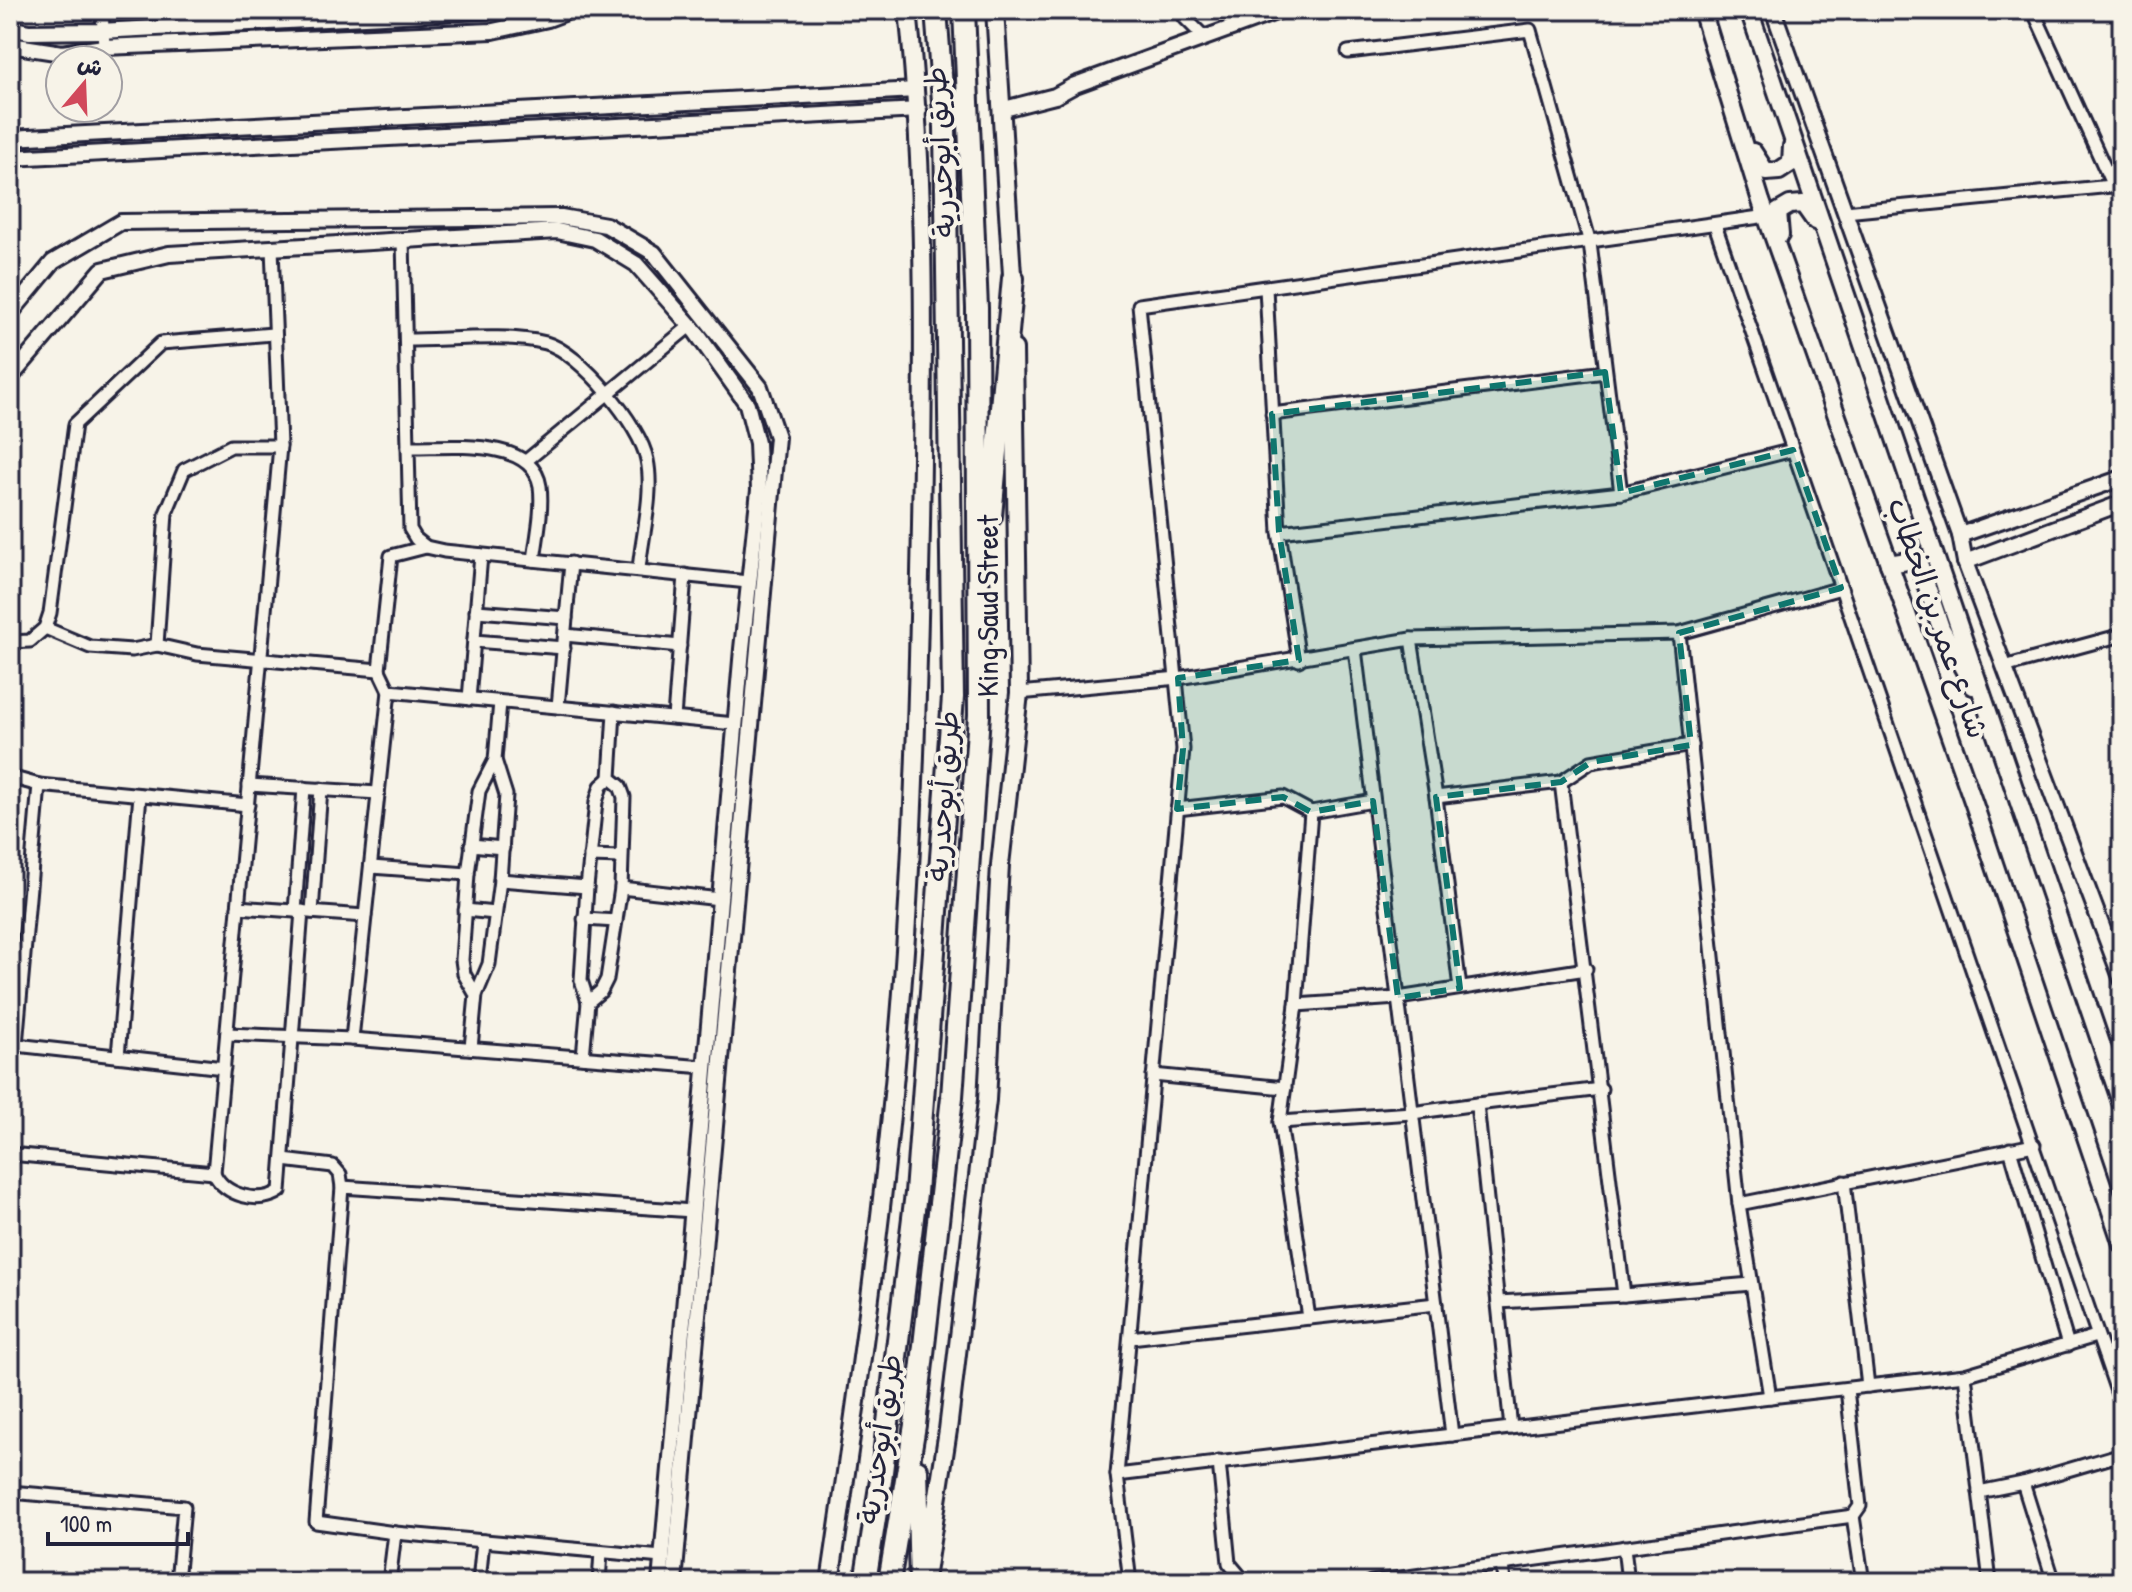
<svg xmlns="http://www.w3.org/2000/svg" width="2132" height="1592" viewBox="0 0 2132 1592" font-family="'Patrick Hand','Playpen Sans Arabic',sans-serif">
<rect width="100%" height="100%" fill="#f7f3e8"/>
<filter id="ink" filterUnits="userSpaceOnUse"><feTurbulence type="fractalNoise" baseFrequency=".0125" numOctaves="2"/><feDisplacementMap in="SourceGraphic" scale="16" xChannelSelector="R" yChannelSelector="G"/><feConvolveMatrix kernelMatrix="1 2 1 2 8 2 1 2 1" color-interpolation-filters="sRGB"/></filter>
<g filter="url(#ink)">
<g fill="none" stroke-linecap="round" stroke-linejoin="round">
<defs>
<g id="street">
<path d="M 102,10 L 104,47"/>
<path d="M 1183,10 L 1185,18 L 1205,38"/>
<path d="M 2033,10 L 2113,186"/>
<path d="M 1348,52 L 1530,30 L 1590,243 L 1621,493"/>
<path d="M 1845,212 L 2122,185"/>
<path d="M 1715,225 L 1841,588"/>
<path d="M 403,240 L 410,529 L 416,539 L 426,547 L 444,551 L 748,582"/>
<path d="M 1266,288 L 1279,532 L 1299,660"/>
<path d="M 407,340 C 448,340 507,333 546,343 C 580,352 641,426 647,460 C 654,493 642,536 639,569"/>
<path d="M 1272,414 L 1605,372"/>
<path d="M 408,447 C 446,448 532,436 540,486 C 543,509 537,537 534,560"/>
<path d="M 526,461 L 690,326"/>
<path d="M 1279,532 L 1621,493 L 1793,450"/>
<path d="M 476,611 L 566,618"/>
<path d="M 45,628 L 90,647 L 132,650 L 157,645 L 197,654 L 379,670"/>
<path d="M 1679,633 L 1841,588 L 2122,1406"/>
<path d="M 565,635 L 680,646"/>
<path d="M 1411,639 L 1436,797 L 1561,782 L 1624,1295 L 1498,1302"/>
<path d="M 474,641 L 564,648"/>
<path d="M 10,642 L 30,641 L 45,628 L 50,613 L 75,424 L 161,343 L 273,334"/>
<path d="M 157,645 L 166,513 L 184,470 L 231,446 L 280,446"/>
<path d="M 1355,649 L 1452,1435"/>
<path d="M 2004,667 L 2122,635"/>
<path d="M 389,691 L 379,670 L 391,556 L 426,547"/>
<path d="M 1019,693 L 1178,678 L 1411,639 L 1679,633 L 1739,1204 L 1770,1397 L 1965,1375 L 2096,1336"/>
<path d="M 469,699 L 481,555"/>
<path d="M 558,707 L 571,563"/>
<path d="M 674,718 L 685,575"/>
<path d="M 10,777 L 39,785"/>
<path d="M 1561,782 L 1591,762 L 1691,745"/>
<path d="M 249,785 L 378,793"/>
<path d="M 1436,797 L 1460,988"/>
<path d="M 1177,809 L 1283,797 L 1311,812"/>
<path d="M 471,845 L 503,848"/>
<path d="M 590,856 L 621,857"/>
<path d="M 371,867 L 468,874"/>
<path d="M 500,880 L 587,887"/>
<path d="M 621,888 L 720,899"/>
<path d="M 238,907 L 365,916"/>
<path d="M 465,910 L 495,913"/>
<path d="M 295,911 L 304,788"/>
<path d="M 312,912 L 321,789"/>
<path d="M 584,919 L 616,921"/>
<path d="M 476,995 L 464,974 L 462,960 L 468,874 L 479,791 L 495,760"/>
<path d="M 588,1002 L 581,980 L 587,887 L 596,802 L 601,786 L 610,778"/>
<path d="M 1296,1005 L 1398,998 L 1586,969"/>
<path d="M 227,1034 L 352,1039"/>
<path d="M 471,1048 L 476,995 L 489,964 L 500,880 L 506,795 L 495,760 L 500,702"/>
<path d="M 118,1056 L 140,795"/>
<path d="M 583,1057 L 588,1002 L 601,991 L 607,979 L 621,888 L 624,797 L 620,786 L 610,778 L 614,712"/>
<path d="M 705,1067 L 352,1039 L 389,691 L 735,724"/>
<path d="M 224,1068 L 16,1045 L 39,785 L 248,805"/>
<path d="M 1153,1075 L 1285,1088"/>
<path d="M 1477,1104 L 1601,1089"/>
<path d="M 1280,1122 L 1412,1113 L 1477,1104 L 1511,1428"/>
<path d="M 2010,1149 L 2068,1345"/>
<path d="M 10,1154 L 214,1173 L 280,446 L 272,248"/>
<path d="M 283,1160 L 333,1166 L 340,1174 L 342,1187"/>
<path d="M 214,1173 C 224,1196 260,1205 280,1191 L 302,911"/>
<path d="M 1844,1182 L 1868,1386"/>
<path d="M 1739,1204 L 2034,1145"/>
<path d="M 1624,1295 L 1751,1284"/>
<path d="M 1309,1318 L 1280,1122 L 1296,1005 L 1311,812 L 1373,801"/>
<path d="M 1130,1338 L 1436,1304"/>
<path d="M 1965,1375 L 1990,1582"/>
<path d="M 1847,1389 L 1860,1506 L 1853,1516"/>
<path d="M 1219,1462 L 1229,1563 L 1245,1582"/>
<path d="M 1117,1475 L 1770,1397"/>
<path d="M 2023,1483 L 2054,1582"/>
<path d="M 10,1492 L 184,1507 L 177,1582"/>
<path d="M 1979,1492 L 2023,1483 L 2122,1454"/>
<path d="M 1624,1547 L 1628,1582"/>
<path d="M 662,1557 L 395,1533 L 316,1522 L 342,1187 L 693,1211"/>
<path d="M 1502,1564 L 1504,1582"/>
<path d="M 389,1582 L 395,1533"/>
<path d="M 479,1582 L 483,1541"/>
<path d="M 599,1582 L 601,1552"/>
<path d="M 1130,1582 L 1117,1475 L 1183,749 L 1139,305 L 1767,216"/>
<path d="M 1371,1582 L 1853,1516 L 1863,1582"/>
</g>
<g id="secondary">
<path d="M 1773,10 L 1960,535 L 1965,562 L 2122,980"/>
<path d="M 10,28 L 29,32 L 100,31 L 498,10"/>
<path d="M 10,45 L 62,53 L 104,47 L 493,31 L 548,19 L 572,10"/>
<path d="M 1004,109 L 1055,96 L 1075,85 L 1281,10"/>
<path d="M 10,138 L 916,90"/>
<path d="M 10,158 L 919,110"/>
<path d="M 10,314 L 53,262 L 121,222 L 561,217 L 606,225 L 654,253 L 760,387 L 777,437 L 674,1582"/>
<path d="M 10,378 L 102,270 L 169,254 L 557,231 L 595,239 L 636,264 L 695,331 L 747,404 L 757,443 L 759,490 L 742,649 L 660,1582"/>
<path d="M 1960,535 L 2122,478"/>
<path d="M 1965,562 L 2122,503"/>
</g>
<g id="primary">
<path d="M 995,10 L 1013,290"/>
<path d="M 1702,10 L 1761,201 L 1974,804 L 2122,1244"/>
<path d="M 1749,10 L 2122,1105"/>
<path d="M 1753,152 L 1766,172 L 1779,171 L 1791,163 L 1792,146"/>
<path d="M 1780,235 L 1778,212 L 1790,205 L 1803,204 L 1815,221"/>
<path d="M 1889,564 L 1913,560 L 1920,566 L 1941,628 L 1973,686"/>
<path d="M 926,1573 L 948,1430 L 987,1100 L 1000,865 L 1019,693 L 1014,349"/>
<path d="M 830,1582 C 859,1386 887,1189 902,992 C 914,837 918,680 921,525 C 924,353 926,180 908,10"/>
</g>
<g id="highway">
<path d="M 991,516 L 1013,278"/>
<path d="M 917,1470 L 920,1582"/>
<path d="M 865,1582 L 881,1480 L 916,1193 L 953,697 L 945,127 L 936,10"/>
<path d="M 889,1582 L 915,1425 L 952,1097 L 979,715 L 977,308 L 964,10"/>
</g>
</defs>
<use href="#street" stroke="#22223b" stroke-width="17"/>
<use href="#secondary" stroke="#22223b" stroke-width="20"/>
<use href="#primary" stroke="#22223b" stroke-width="22"/>
<use href="#highway" stroke="#22223b" stroke-width="26"/>
<use href="#street" stroke="#f7f3e8" stroke-width="11"/>
<use href="#secondary" stroke="#f7f3e8" stroke-width="14"/>
<use href="#primary" stroke="#f7f3e8" stroke-width="16"/>
<use href="#highway" stroke="#f7f3e8" stroke-width="20"/>
</g>
</g>
<path fill="#0f766e" fill-opacity="0.2" stroke="#0f766e" stroke-width="6" stroke-dasharray="16 10" stroke-linejoin="round" d="M 1605,372 L 1621,493 L 1793,450 L 1841,588 L 1679,633 L 1691,745 L 1591,762 L 1561,782 L 1436,797 L 1460,988 L 1398,998 L 1373,801 L 1311,812 L 1283,797 L 1177,809 L 1183,749 L 1178,678 L 1299,660 L 1279,532 L 1272,414 Z"/>
<g text-anchor="middle" stroke-width="8" stroke-linejoin="round" paint-order="stroke">
<g font-size="30" fill="#22223b" stroke="#f7f3e8">
<text transform="translate(940 152) rotate(-93)" y="10">طريق أبوحدرية</text>
<text transform="translate(988 606) rotate(-90)" y="10">King Saud Street</text>
<text transform="translate(1938 618) rotate(71)" y="10">شارع عمر بن الخطاب</text>
<text transform="translate(943 796) rotate(-86)" y="10">طريق أبوحدرية</text>
<text transform="translate(880 1439) rotate(-82)" y="10">طريق أبوحدرية</text>
</g>
</g>
<rect width="2132" height="1592" fill="none" stroke="#f7f3e8" stroke-width="40"/>
<rect x="20" y="20" width="2092" height="1552" fill="none" stroke="#22223b" stroke-width="3" filter="url(#ink)"/>
<g transform="translate(84 84) rotate(19)"><circle r="38" fill="#f7f3e8" stroke="#a29fa3" stroke-width="2"/>
<path d="M0-6L14 30L0 20L-14 30Z" fill="#d1495b"/>
<text y="-12" font-size="22" font-weight="bold" text-anchor="middle" fill="#22223b">ش</text>
</g>
<path d="M48 1532v12h140v-12" fill="none" stroke="#22223b" stroke-width="4"/>
<text x="60" y="1532" font-size="24" fill="#22223b" stroke="#f7f3e8" stroke-width="6" paint-order="stroke">100 m</text>
</svg>
